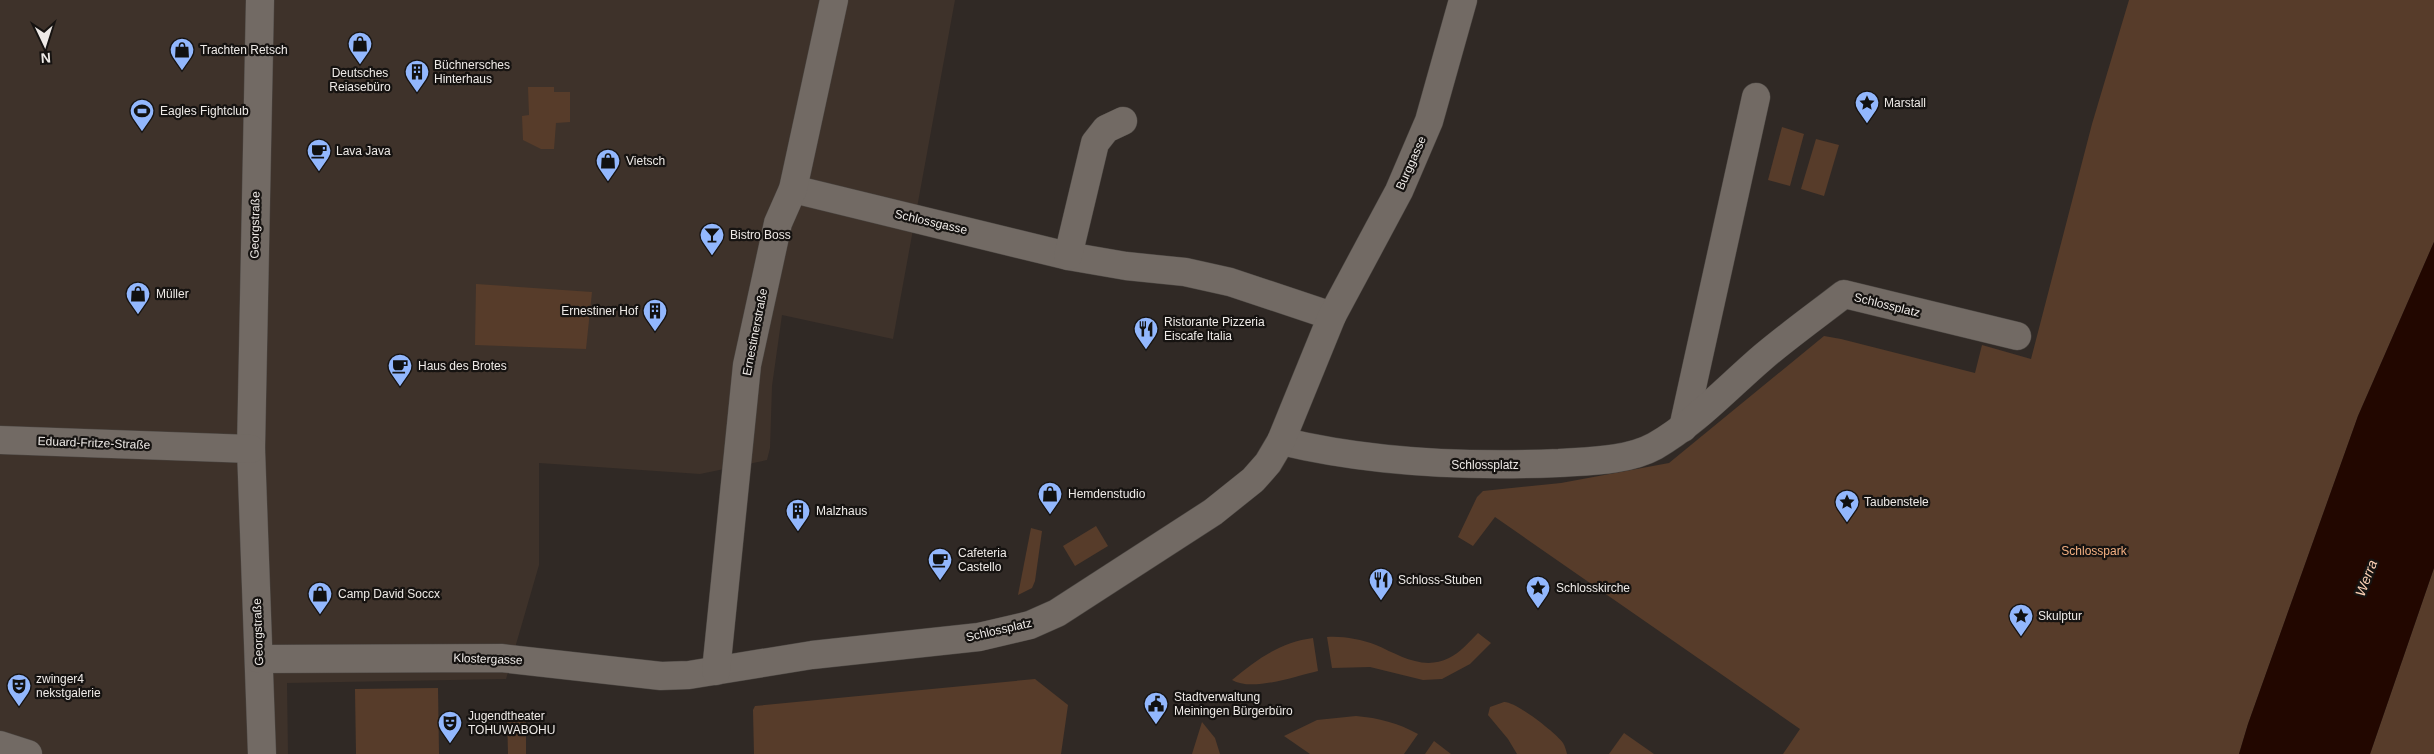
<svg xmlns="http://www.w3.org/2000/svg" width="2434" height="754" viewBox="0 0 2434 754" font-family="Helvetica,sans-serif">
<rect width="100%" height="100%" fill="#302925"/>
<path fill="#3e322a" d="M 0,0 L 955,0 L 893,339 L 782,315 L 772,386 L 770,448 L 767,460 L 700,474 L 539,463 L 539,565 L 506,679 L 287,683 L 288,754 L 0,754 Z"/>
<g fill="#573c2a">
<path d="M 2129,0 L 2434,0 L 2434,242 L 2358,416 L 2248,724 L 2239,754 L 1783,754 L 1800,729 L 1495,517 L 1473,546 L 1458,537 L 1477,497 L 1483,491 L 1561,483 L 1669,463 L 1824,336 L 1841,339 L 1975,373 L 1982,345 L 2031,359 L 2092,124 Z"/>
<path d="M 528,87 L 554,87 L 554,92 L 570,92 L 570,122 L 556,123 L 554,149 L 541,149 L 523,140 L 522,116 L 529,115 Z"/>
<path d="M 1782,127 L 1804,134 L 1790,186 L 1768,180 Z"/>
<path d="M 1816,139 L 1839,145 L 1824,196 L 1801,189 Z"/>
<path d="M 476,284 L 592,292 L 586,349 L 475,345 Z"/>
<path d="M 1096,526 L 1108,546 L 1075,566 L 1063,546 Z"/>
<path d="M 1031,528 L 1042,531 L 1035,581 L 1032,588 L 1018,595 Z"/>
<path d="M 2434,568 L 2434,754 L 2370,754 Z"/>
<path d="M 1478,633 L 1491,643 L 1470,664 L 1442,679 L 1423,680 L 1370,667 L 1332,668 L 1327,637 C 1343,636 1360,639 1376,645 C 1399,655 1423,671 1449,658 C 1460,653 1469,642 1478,633 Z"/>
<path d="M 1313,638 L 1318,671 C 1296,676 1252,692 1232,680 C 1257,659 1281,642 1313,638 Z"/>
<path d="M 1035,679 L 1068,705 L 1061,754 L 754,754 L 753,710 L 755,706 Z"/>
<path d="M 438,688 L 439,754 L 356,754 L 355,689 Z"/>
<path d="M 1504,702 C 1515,701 1556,733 1563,743 C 1565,746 1566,750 1567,754 L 1517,754 L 1508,739 L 1488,715 L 1490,707 Z"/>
<path d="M 526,712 L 526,754 L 508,754 L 507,713 Z"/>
<path d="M 1356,716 C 1379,718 1398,723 1418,734 L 1404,754 L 1310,754 L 1284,736 L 1317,720 Z"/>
<path d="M 1202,722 L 1215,738 L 1220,754 L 1192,754 Z"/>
<path d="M 1624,733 L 1654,754 L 1609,754 Z"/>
<path d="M 1434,741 L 1451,754 L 1425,754 Z"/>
</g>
<path fill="#220700" d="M 2434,242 L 2434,568 L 2370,754 L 2239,754 L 2248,724 L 2358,416 Z"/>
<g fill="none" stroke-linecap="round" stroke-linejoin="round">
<defs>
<g id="minor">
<path d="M 260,0 L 251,449 L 262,754"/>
<path d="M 793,189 L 1068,256 L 1126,266 L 1185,272 L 1230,282 L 1332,316"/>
<path d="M 1068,256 L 1095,143 L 1106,129 L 1123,121"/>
<path d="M 1683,428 L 1756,97"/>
<path d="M 0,440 L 251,449"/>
<path d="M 1281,441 C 1372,463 1465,467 1559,463 C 1589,461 1628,461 1655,446 C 1695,423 1728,387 1763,357 C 1789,335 1817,315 1844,294 L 2017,336"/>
<path d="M 259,659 L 501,658 L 661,676 L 689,675 L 812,655 L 979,637 L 1030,625 L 1057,613 L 1213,512 L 1253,480 L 1268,463 L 1281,441 L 1332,316 L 1399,191 L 1429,121 L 1463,0"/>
<path d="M 716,671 L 747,365 L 778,223 L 793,189 L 834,0"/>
<path d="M 0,745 L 28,754"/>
</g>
</defs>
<use href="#minor" stroke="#4b4642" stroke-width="29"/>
<use href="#minor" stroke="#726a64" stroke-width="28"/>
</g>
<defs>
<symbol id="shop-pin" viewBox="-11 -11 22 30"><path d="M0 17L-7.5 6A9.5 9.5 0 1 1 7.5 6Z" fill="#92b7fd" stroke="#161311"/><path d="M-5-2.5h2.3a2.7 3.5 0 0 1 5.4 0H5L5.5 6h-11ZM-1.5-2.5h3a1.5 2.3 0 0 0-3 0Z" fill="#111"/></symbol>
<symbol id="building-pin" viewBox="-11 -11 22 30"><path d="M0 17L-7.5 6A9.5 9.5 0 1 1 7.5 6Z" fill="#92b7fd" stroke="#161311"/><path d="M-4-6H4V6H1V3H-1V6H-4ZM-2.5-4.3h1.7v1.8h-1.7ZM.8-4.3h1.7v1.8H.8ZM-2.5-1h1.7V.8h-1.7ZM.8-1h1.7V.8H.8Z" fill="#111"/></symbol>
<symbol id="sight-pin" viewBox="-11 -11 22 30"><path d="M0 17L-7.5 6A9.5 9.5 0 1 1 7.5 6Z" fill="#92b7fd" stroke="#161311"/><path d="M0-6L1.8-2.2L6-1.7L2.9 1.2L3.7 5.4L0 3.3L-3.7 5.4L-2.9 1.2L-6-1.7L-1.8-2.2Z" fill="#111"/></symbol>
<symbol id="stadium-pin" viewBox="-11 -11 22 30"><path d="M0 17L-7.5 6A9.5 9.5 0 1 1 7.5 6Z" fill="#92b7fd" stroke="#161311"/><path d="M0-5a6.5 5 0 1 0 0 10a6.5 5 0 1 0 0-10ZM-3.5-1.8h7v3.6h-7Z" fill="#111"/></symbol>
<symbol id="cafe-pin" viewBox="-11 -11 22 30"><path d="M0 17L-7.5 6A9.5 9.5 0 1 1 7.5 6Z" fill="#92b7fd" stroke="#161311"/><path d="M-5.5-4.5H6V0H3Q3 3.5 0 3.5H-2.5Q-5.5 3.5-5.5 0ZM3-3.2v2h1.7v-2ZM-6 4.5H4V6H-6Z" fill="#111"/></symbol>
<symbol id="bar-pin" viewBox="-11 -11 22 30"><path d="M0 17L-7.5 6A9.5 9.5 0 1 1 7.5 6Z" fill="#92b7fd" stroke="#161311"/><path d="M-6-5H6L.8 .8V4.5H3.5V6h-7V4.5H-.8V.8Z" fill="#111"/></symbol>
<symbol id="restaurant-pin" viewBox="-11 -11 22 30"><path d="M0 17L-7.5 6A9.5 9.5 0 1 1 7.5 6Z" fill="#92b7fd" stroke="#161311"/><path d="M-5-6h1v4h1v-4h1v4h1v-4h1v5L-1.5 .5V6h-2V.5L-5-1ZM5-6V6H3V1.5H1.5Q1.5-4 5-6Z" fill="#111"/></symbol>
<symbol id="theatre-pin" viewBox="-11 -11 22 30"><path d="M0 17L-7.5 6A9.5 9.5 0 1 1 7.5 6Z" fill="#92b7fd" stroke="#161311"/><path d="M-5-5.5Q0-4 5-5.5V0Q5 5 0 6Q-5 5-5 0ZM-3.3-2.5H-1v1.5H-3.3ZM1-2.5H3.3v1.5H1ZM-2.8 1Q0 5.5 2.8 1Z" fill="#111"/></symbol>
<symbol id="civic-pin" viewBox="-11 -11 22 30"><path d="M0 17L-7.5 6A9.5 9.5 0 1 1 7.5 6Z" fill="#92b7fd" stroke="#161311"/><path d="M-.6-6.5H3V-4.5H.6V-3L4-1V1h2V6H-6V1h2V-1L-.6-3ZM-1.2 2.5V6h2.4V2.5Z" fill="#111"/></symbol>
</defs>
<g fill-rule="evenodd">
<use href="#shop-pin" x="346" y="30" width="28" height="38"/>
<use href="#shop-pin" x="168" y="36" width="28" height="38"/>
<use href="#building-pin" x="403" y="58" width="28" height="38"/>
<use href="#sight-pin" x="1853" y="89" width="28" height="38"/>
<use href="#stadium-pin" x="128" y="97" width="28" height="38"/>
<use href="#cafe-pin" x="305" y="137" width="28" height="38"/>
<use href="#shop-pin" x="594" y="147" width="28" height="38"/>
<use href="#bar-pin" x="698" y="221" width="28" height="38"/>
<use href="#shop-pin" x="124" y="280" width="28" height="38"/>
<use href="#building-pin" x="641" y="297" width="28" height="38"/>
<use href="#restaurant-pin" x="1132" y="315" width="28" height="38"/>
<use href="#cafe-pin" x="386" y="352" width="28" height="38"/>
<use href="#shop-pin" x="1036" y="480" width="28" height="38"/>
<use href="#sight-pin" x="1833" y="488" width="28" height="38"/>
<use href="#building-pin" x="784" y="497" width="28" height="38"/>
<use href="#cafe-pin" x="926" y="546" width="28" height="38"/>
<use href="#restaurant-pin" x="1367" y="566" width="28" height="38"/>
<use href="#sight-pin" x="1524" y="574" width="28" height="38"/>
<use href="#shop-pin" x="306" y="580" width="28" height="38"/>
<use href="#sight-pin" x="2007" y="602" width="28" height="38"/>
<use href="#theatre-pin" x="5" y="672" width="28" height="38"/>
<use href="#civic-pin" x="1142" y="690" width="28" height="38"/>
<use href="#theatre-pin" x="436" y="709" width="28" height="38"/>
</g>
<g text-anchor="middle" stroke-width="4.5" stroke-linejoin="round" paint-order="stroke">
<g font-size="12" fill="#eeeae7" stroke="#161311" text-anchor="start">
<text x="200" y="54">Trachten Retsch</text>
<text x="434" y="69">Büchnersches<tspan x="434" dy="14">Hinterhaus</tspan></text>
<text x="360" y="77" text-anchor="middle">Deutsches<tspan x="360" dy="14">Reiasebüro</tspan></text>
<text x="1884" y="107">Marstall</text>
<text x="160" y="115">Eagles Fightclub</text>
<text x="336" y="155">Lava Java</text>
<text x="626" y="165">Vietsch</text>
<text x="730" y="239">Bistro Boss</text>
<text x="156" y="298">Müller</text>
<text x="638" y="315" text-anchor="end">Ernestiner Hof</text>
<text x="1164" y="326">Ristorante Pizzeria<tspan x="1164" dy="14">Eiscafe Italia</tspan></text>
<text x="418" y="370">Haus des Brotes</text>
<text x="1068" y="498">Hemdenstudio</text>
<text x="1864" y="506">Taubenstele</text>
<text x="816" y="515">Malzhaus</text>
<text x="958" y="557">Cafeteria<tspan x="958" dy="14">Castello</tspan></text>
<text x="1398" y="584">Schloss-Stuben</text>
<text x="1556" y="592">Schlosskirche</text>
<text x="338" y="598">Camp David Soccx</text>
<text x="2038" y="620">Skulptur</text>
<text x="36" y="683">zwinger4<tspan x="36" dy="14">nekstgalerie</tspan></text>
<text x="1174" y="701">Stadtverwaltung<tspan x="1174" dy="14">Meiningen Bürgerbüro</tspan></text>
<text x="468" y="720">Jugendtheater<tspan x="468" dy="14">TOHUWABOHU</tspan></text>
</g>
<g font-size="12" fill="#eeeae7" stroke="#161311">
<text transform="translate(1411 163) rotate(-66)" y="4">Burggasse</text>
<text transform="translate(931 222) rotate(13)" y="4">Schlossgasse</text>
<text transform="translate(255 225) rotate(-89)" y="4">Georgstraße</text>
<text transform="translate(1887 305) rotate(14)" y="4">Schlossplatz</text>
<text transform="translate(755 332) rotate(-79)" y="4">Ernestinerstraße</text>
<text transform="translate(94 443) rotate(2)" y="4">Eduard-Fritze-Straße</text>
<text x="1485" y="469">Schlossplatz</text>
<text transform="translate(999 630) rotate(-13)" y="4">Schlossplatz</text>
<text transform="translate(258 632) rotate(-92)" y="4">Georgstraße</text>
<text transform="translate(488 659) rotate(2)" y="4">Klostergasse</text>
</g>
<g font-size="12" fill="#f4b082" stroke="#161311">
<text x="2094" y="555">Schlosspark</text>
</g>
<g font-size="14" font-style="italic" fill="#facfb4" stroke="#161311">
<text transform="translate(2366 578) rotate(-69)" y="5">Werra</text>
</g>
</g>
<g transform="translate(45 45) rotate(176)" stroke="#161311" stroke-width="4" paint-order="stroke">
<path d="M0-4L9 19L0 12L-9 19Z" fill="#eeeae7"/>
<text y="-8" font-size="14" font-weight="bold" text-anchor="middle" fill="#eeeae7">N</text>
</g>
</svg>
